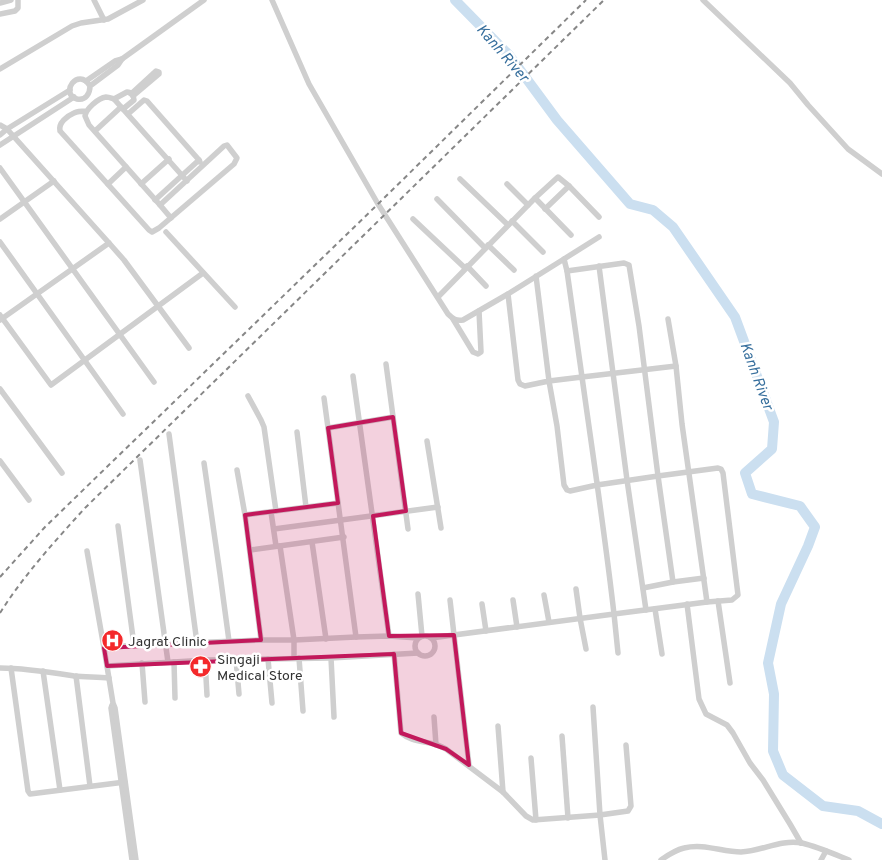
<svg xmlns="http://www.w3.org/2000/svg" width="882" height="860" viewBox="0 0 882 860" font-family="Overpass,sans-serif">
<rect width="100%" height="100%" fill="#fff"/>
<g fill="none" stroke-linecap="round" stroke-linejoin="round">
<path stroke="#cbdff0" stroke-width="10" d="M 455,0 L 509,55 L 557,120 L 630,204 L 653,210 L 673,227 L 735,317 L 774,422 L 772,449 L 745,473 L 752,494 L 800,506 L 815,527 L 808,546 L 781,604 L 768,663 L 774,694 L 773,751 L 783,775 L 823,806 L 858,811 L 882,824"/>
<g stroke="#cfcfcf" stroke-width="5.5">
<path d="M 94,0 L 104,20"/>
<path d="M 272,0 L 309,84 L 378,204 L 448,314 C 453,319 456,321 463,320 L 508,294"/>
<path d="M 703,0 L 790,83 L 808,105 L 848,149 L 882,174"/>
<path d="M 0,3 L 11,0"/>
<path d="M 0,14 L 15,11 L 18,8 L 18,0"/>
<path d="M 0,69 L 72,26 L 81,23 L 108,19 L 143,0"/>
<path d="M 86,81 L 115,61 L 122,59"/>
<path d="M 90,86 C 78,66 59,94 77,99 C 86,101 90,93 90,86 L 118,65 L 122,59 L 204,0"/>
<path d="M 131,94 L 156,71 L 159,72 L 159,74 L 133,96"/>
<path d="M 114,99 L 127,92 C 131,92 134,96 134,100 L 123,109"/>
<path d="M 86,111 C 82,111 78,111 74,113 C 67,116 58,123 60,131 L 149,230 L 152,232 L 159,228 L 234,164 L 237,158 L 227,145 L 224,146 L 160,205 L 89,125 L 85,116 C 86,109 98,98 106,97 C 109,97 111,98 114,99 L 187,181"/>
<path d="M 128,114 L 144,100 L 147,101 L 199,160"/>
<path d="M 0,125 L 7,129 L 109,243 L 124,260 L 189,348"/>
<path d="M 95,131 L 121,107"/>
<path d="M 0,135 L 7,129 L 70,90"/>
<path d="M 0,145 L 74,97"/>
<path d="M 0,168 L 154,382"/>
<path d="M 460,179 L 508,225"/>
<path d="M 108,184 L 126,167"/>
<path d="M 141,184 L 169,159"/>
<path d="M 507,184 L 528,205"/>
<path d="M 535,198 L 571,235"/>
<path d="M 437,199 L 485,248"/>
<path d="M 155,200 L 199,160 L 200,162"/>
<path d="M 160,205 L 171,218"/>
<path d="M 545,209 L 569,186"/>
<path d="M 0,219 L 54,181"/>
<path d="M 413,219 L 465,268"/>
<path d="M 512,221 L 543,252"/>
<path d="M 166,232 L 235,307"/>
<path d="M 0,242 L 123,414"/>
<path d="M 488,245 L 514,270"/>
<path d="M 564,259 L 599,237"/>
<path d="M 467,266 L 486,286"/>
<path d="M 599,266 L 627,480 L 646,610"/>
<path d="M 567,271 L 582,377 L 676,366"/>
<path d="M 438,297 L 535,198 L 558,177 L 569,186 L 599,217"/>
<path d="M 0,315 L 51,385 L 203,273"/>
<path d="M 453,319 L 473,352 L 478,354 L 481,352 L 479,311"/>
<path d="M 668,319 L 676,366 L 682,424 L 707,602"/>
<path d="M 0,320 L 109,243"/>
<path d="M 386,364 L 408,529"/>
<path d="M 353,376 L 389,636"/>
<path d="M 0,389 L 62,473"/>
<path d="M 248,396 L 261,420 L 264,427 L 276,511"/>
<path d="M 324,398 C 334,478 346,557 356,637"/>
<path d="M 328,428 L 393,417"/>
<path d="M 297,432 L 306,507"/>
<path d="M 169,434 L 197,643"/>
<path d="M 427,441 L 441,528"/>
<path d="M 140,460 L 168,662"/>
<path d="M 0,461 L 29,500"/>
<path d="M 204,463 L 220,574 L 229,641"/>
<path d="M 237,470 L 245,515 L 261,640"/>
<path d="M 271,512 L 276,546"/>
<path d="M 245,515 L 338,503"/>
<path d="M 118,526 L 134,645"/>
<path d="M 274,529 L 438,507"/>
<path d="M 312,542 L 326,639"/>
<path d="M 280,546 L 294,640 L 294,658"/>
<path d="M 250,550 L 344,537"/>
<path d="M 87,551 L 104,648"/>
<path d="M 643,588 L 673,582 L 704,578"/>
<path d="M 576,589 L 580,618 L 586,649"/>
<path d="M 418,594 L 422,636"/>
<path d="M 544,595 L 549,622"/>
<path d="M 450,600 L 469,765"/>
<path d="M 513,600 L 517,627"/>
<path d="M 718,601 L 730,683"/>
<path d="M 482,604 L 486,631"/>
<path d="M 687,604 L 699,699 L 706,714 L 727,725 L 733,733 L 750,763 L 763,780 L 790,824 L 801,843"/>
<path d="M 655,609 L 662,654"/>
<circle cx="425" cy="646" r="10"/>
<path d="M 431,638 L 614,614 C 605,535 593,456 582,377 L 549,381 L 525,386 L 520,384 L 518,380 L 508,294 L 564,259 L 567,271 L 624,263 L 629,265 L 639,326 L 658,476 L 597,485 L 570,491 L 567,490 L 564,485 L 557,426 L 549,381 L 536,276"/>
<path d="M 618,653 L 614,614 L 707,602 L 732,600 L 738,595 L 723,473 L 721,469 L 718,468 L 658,476 L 673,582"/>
<path d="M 394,654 L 401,733 C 410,741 423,741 434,744 C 438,745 442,747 446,749 L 503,792 L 526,816 L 533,820 L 600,815 L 628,811 L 631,806 L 626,745"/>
<path d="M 299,658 L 303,711"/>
<path d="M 331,658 L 334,717"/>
<path d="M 236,659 L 239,694"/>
<path d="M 268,659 L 272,703"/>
<path d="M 205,660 L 207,695"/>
<path d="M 174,662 L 175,698"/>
<path d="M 142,663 L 145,702"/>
<path d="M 107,666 L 207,660 L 331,658 L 418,653"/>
<path d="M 0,668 C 25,668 49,672 74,676 C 85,677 97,677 109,678"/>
<path d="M 11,668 L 28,791 L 30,794 L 125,782"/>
<path d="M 43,671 L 60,790"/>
<path d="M 76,676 L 90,786"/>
<path d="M 112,705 L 111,708 L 132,860"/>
<path d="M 593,707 L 600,815 L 605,860"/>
<path d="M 434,717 L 436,745"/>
<path d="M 498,726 L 503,792"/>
<path d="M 562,736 L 568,818"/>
<path d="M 531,758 L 536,820"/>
<path d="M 136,860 L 115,708 L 113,703 L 104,648 L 134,645 L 261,640 L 294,640 L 356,637 L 389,636 L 418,638"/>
<path d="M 661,860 C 668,855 675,850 684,848 C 704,843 722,852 741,852 C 762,851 781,839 802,843 C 818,847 834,854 849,860"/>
<path d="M 821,860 L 826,851"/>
</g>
<g stroke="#878787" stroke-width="2" stroke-dasharray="5 4" stroke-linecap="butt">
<path d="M 0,577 L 45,527 L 378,204 L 586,0"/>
<path d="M 0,613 C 24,575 55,541 85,508 L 604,0"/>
</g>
</g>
<path fill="#c2185b" fill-opacity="0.2" stroke="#c2185b" stroke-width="4" stroke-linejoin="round" d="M 393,417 L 406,511 L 373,516 L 389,636 L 454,635 L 469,765 L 446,749 L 401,733 L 394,654 L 107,666 L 104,648 L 261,640 L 245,515 L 338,503 L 328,428 Z"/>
<defs>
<symbol id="hospital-disc" viewBox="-11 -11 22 22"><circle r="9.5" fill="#f4292b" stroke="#fff"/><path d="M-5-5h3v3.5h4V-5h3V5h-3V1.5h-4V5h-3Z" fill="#fff"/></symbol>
<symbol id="pharmacy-disc" viewBox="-11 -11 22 22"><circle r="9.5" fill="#f4292b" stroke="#fff"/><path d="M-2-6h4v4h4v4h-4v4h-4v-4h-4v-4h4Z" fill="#fff"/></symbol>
</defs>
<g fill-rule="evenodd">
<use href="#hospital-disc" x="100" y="628" width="25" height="25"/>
<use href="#pharmacy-disc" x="188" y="654" width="25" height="25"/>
</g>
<g text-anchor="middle" stroke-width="5" stroke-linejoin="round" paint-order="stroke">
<g font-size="14" fill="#323232" stroke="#fff" text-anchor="start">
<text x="128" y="646">Jagrat Clinic</text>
<text x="217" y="664">Singaji<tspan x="217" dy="16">Medical Store</tspan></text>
</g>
<g font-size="15" font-style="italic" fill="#376f9d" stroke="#fff">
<text transform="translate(503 53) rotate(49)" y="5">Kanh River</text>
<text transform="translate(757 376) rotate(70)" y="5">Kanh River</text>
</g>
</g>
</svg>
